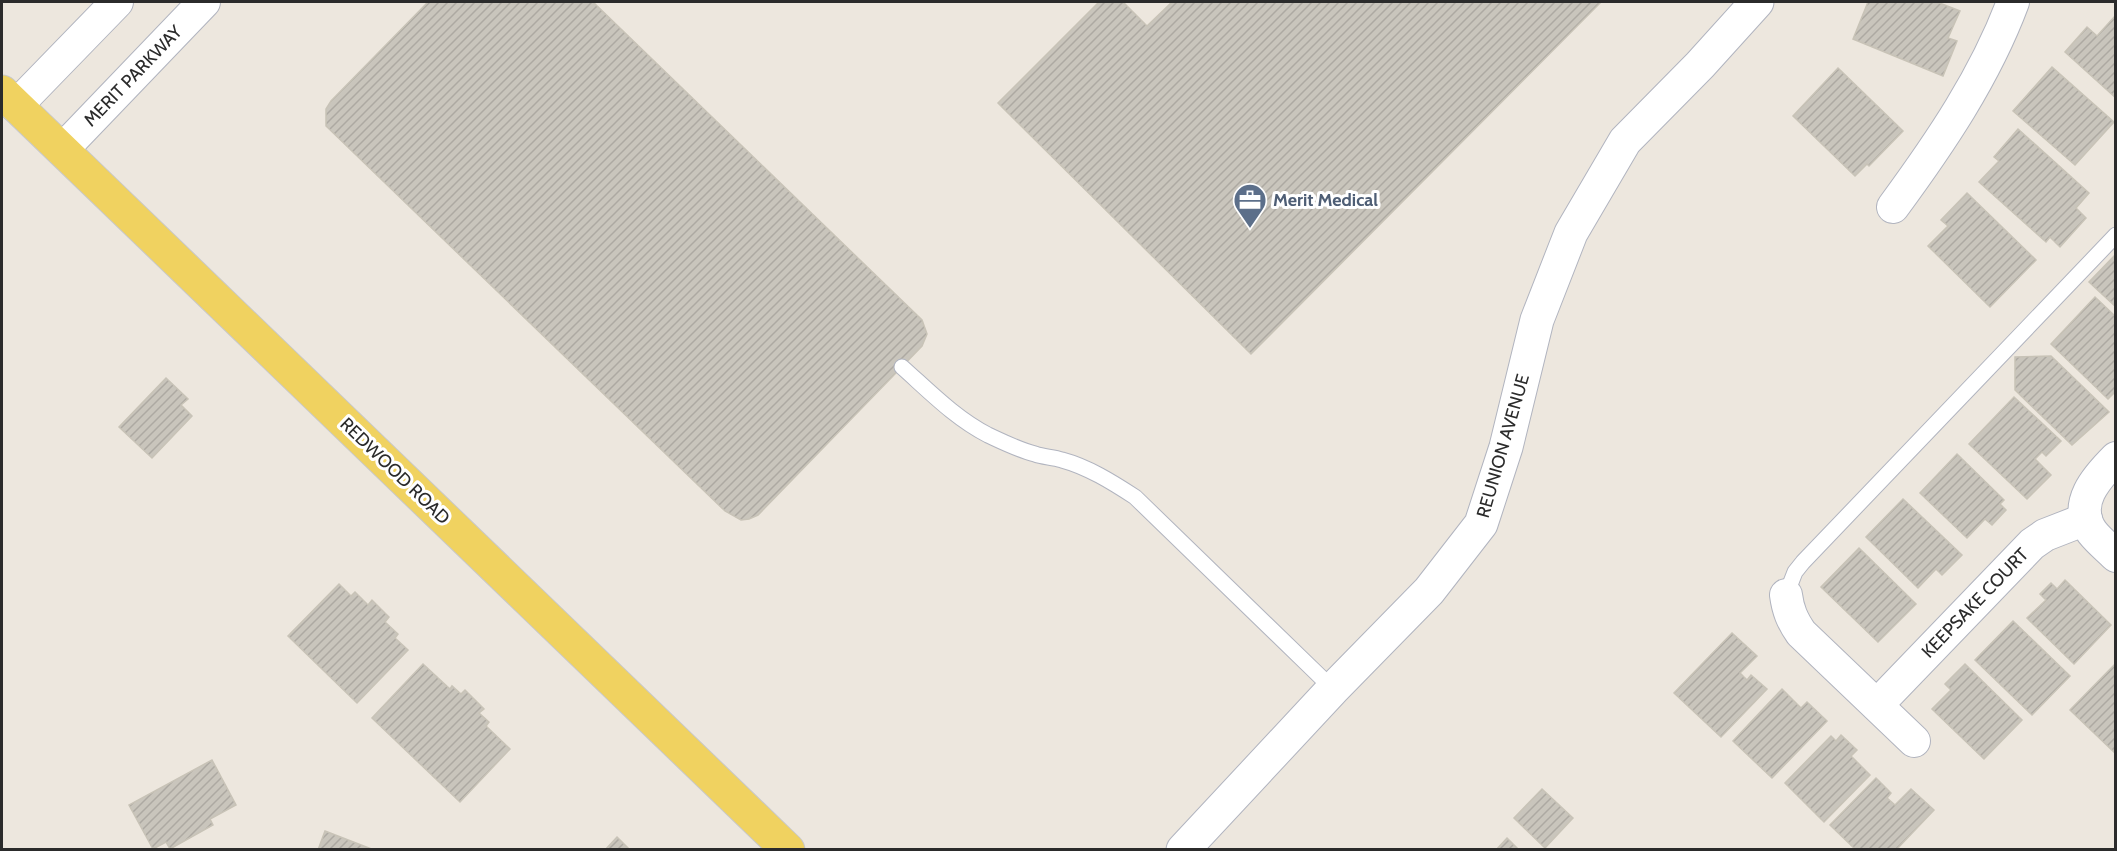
<svg xmlns="http://www.w3.org/2000/svg" width="2117" height="851" viewBox="0 0 2117 851" font-family="Cabin,sans-serif">
<defs>
<pattern id="building-hatch" width="6" height="6" patternUnits="userSpaceOnUse" patternTransform="scale(1.5)"><rect width="6" height="6" fill="#c9c5bc"/><path d="M-1 1l2-2M0 6l6-6M5 7l2-2" fill="none" stroke="#ada9a2"/></pattern>
</defs>
<rect width="100%" height="100%" fill="#ede7de"/>
<g fill="url(#building-hatch)" stroke="#c8c3b7" stroke-width="1.5">
<path d="M 428,2 L 593,2 L 922,320 L 927,334 L 922,346 L 758,515 L 749,519 L 741,520 L 725,511 L 326,126 L 326,109 L 331,101 Z"/>
<path d="M 1099,2 L 1123,2 L 1147,26 L 1172,2 L 1601,2 L 1251,354 L 998,103 Z"/>
<path d="M 1868,2 L 1937,2 L 1960,11 L 1948,38 L 1957,41 L 1943,76 L 1853,39 Z"/>
<path d="M 2116,15 L 2116,98 L 2065,52 L 2087,27 L 2097,36 Z"/>
<path d="M 2052,67 L 2114,122 L 2075,165 L 2013,111 Z"/>
<path d="M 1838,68 L 1903,131 L 1869,166 L 1867,164 L 1855,176 L 1793,116 Z"/>
<path d="M 2018,129 L 2089,193 L 2076,208 L 2086,218 L 2060,247 L 2050,237 L 2046,242 L 1979,182 L 1999,161 L 1994,157 Z"/>
<path d="M 1967,193 L 2036,260 L 1990,307 L 1928,246 L 1948,226 L 1941,220 Z"/>
<path d="M 2114,256 L 2116,258 L 2116,307 L 2089,282 Z"/>
<path d="M 2095,297 L 2116,317 L 2116,391 L 2108,399 L 2051,344 Z"/>
<path d="M 2051,356 L 2109,412 L 2072,445 L 2015,390 L 2015,357 Z"/>
<path d="M 166,378 L 188,399 L 181,405 L 192,416 L 152,458 L 119,427 Z"/>
<path d="M 2014,397 L 2061,441 L 2046,456 L 2042,452 L 2035,459 L 2051,475 L 2027,499 L 1969,444 Z"/>
<path d="M 1957,454 L 2004,500 L 2000,504 L 2006,510 L 1992,525 L 1985,519 L 1967,538 L 1920,493 Z"/>
<path d="M 1903,499 L 1962,555 L 1942,575 L 1936,569 L 1918,588 L 1866,537 Z"/>
<path d="M 1859,548 L 1916,604 L 1878,642 L 1821,587 Z"/>
<path d="M 2065,580 L 2111,625 L 2074,664 L 2027,618 L 2046,600 L 2040,594 L 2051,583 L 2057,589 Z"/>
<path d="M 339,584 L 351,596 L 355,592 L 368,605 L 372,600 L 389,617 L 385,622 L 398,634 L 395,638 L 408,650 L 357,703 L 288,636 Z"/>
<path d="M 2013,621 L 2070,676 L 2032,715 L 1975,660 Z"/>
<path d="M 1732,633 L 1757,656 L 1740,673 L 1747,680 L 1751,675 L 1767,689 L 1721,737 L 1674,693 Z"/>
<path d="M 2116,663 L 2116,754 L 2070,710 Z"/>
<path d="M 423,664 L 450,689 L 452,686 L 461,694 L 465,690 L 484,709 L 479,713 L 489,722 L 486,726 L 510,749 L 460,802 L 372,718 Z"/>
<path d="M 1965,664 L 2022,720 L 1984,759 L 1932,709 L 1951,690 L 1945,684 Z"/>
<path d="M 1782,689 L 1801,708 L 1807,702 L 1827,721 L 1772,778 L 1733,741 Z"/>
<path d="M 1841,735 L 1857,750 L 1851,756 L 1870,775 L 1824,822 L 1785,783 L 1831,736 L 1836,741 Z"/>
<path d="M 212,760 L 236,805 L 210,819 L 213,825 L 170,849 L 166,842 L 153,849 L 129,805 Z"/>
<path d="M 1876,778 L 1891,793 L 1887,798 L 1895,805 L 1911,789 L 1934,810 L 1896,850 L 1856,850 L 1830,825 Z"/>
<path d="M 1542,789 L 1573,818 L 1545,848 L 1514,818 Z"/>
<path d="M 325,831 L 374,850 L 318,850 Z"/>
<path d="M 617,837 L 630,850 L 605,850 Z"/>
<path d="M 1507,838 L 1519,850 L 1496,850 Z"/>
</g>
<g fill="none" stroke-linecap="round" stroke-linejoin="round">
<defs>
<g id="lane">
<path d="M 902,367 C 929,391 955,418 988,435 C 1003,442 1019,450 1035,454 C 1043,457 1053,457 1062,460 C 1088,467 1112,482 1135,497 L 1333,689"/>
<path d="M 1786,595 L 1795,572 L 1803,562 L 2116,235"/>
</g>
<g id="street">
<path d="M 16,106 L 117,2"/>
<path d="M 62,150 L 204,2"/>
<path d="M 1893,207 C 1940,143 1985,77 2013,2"/>
<path d="M 2116,458 C 2097,477 2072,504 2092,532 C 2099,541 2108,548 2116,556"/>
<path d="M 1786,595 C 1788,610 1792,620 1801,633 L 1914,741"/>
<path d="M 1877,705 L 2032,544 L 2045,535 L 2086,519"/>
</g>
<path id="secondary" d="M 1183,850 L 1333,689 L 1429,591 L 1481,524 L 1506,447 L 1537,320 L 1571,233 L 1625,141 L 1700,65 L 1757,2"/>
<path id="primary" d="M 2,92 L 788,850"/>
</defs>
<use href="#lane" stroke="#b1b4bf" stroke-width="17"/>
<use href="#street" stroke="#b1b4bf" stroke-width="34"/>
<use href="#secondary" stroke="#b1b4bf" stroke-width="35"/>
<use href="#primary" stroke="#c8c8c8" stroke-width="35"/>
<use href="#lane" stroke="#fff" stroke-width="15"/>
<use href="#street" stroke="#fff" stroke-width="32"/>
<use href="#secondary" stroke="#fff" stroke-width="33"/>
<use href="#primary" stroke="#f0d260" stroke-width="33"/>
</g>
<defs>
<symbol id="office-pin" viewBox="-11 -11 22 30"><path d="M0 17L-7.5 6A9.5 9.5 0 1 1 7.5 6Z" fill="#5c6f8a" stroke="#fff"/><path d="M-6-3h4V-5.5h4V-3h4V5H-6ZM-1-4.5V-3h2v-1.5ZM-6 0V1H6V0Z" fill="#fff"/></symbol>
</defs>
<g fill-rule="evenodd">
<use href="#office-pin" x="1231" y="181" width="38" height="52"/>
</g>
<g text-anchor="middle" stroke-width="6" stroke-linejoin="round" paint-order="stroke">
<g font-size="18" fill="#2b2b2b" stroke="#fff">
<text transform="translate(133 76) rotate(-46)" y="6">MERIT PARKWAY</text>
<text transform="translate(1503 446) rotate(-74)" y="6">REUNION AVENUE</text>
<text transform="translate(395 471) rotate(44)" y="6">REDWOOD ROAD</text>
<text transform="translate(1975 603) rotate(-46)" y="6">KEEPSAKE COURT</text>
</g>
<g font-size="18" font-weight="bold" fill="#4e5e75" stroke="#fff" text-anchor="start">
<text x="1273" y="206">Merit Medical</text>
</g>
</g>
<rect width="2117" height="851" fill="none" stroke="#2b2b2b" stroke-width="6"/>
</svg>
